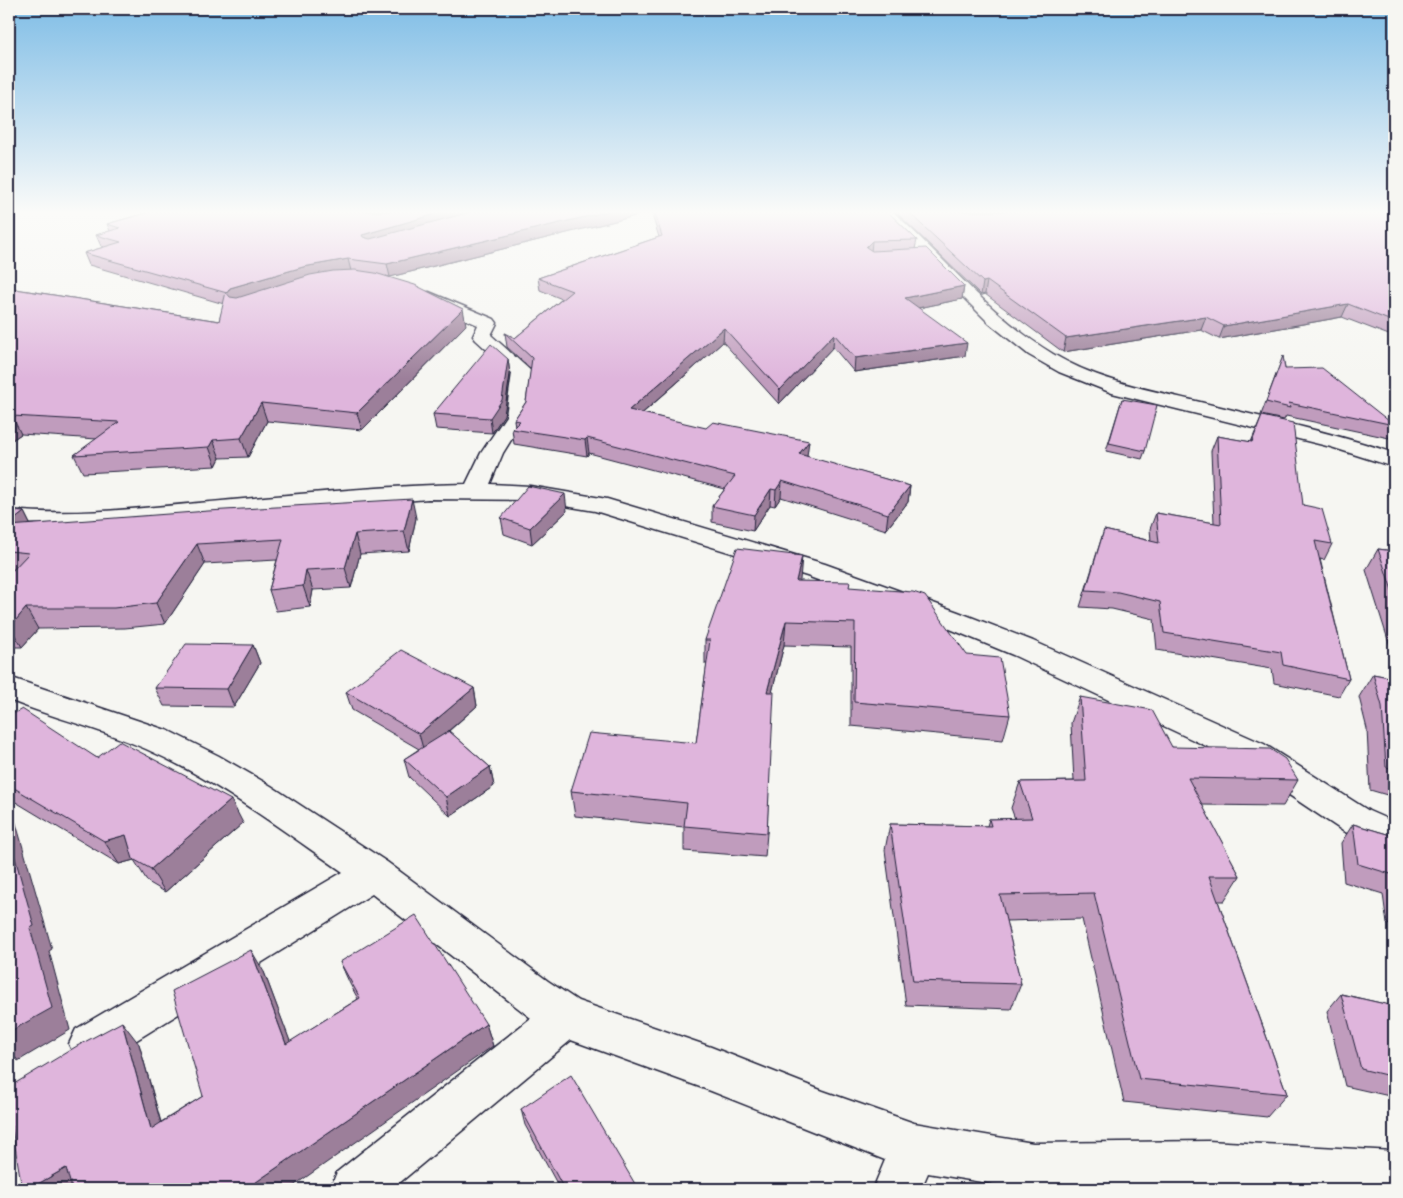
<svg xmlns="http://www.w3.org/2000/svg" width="1403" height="1198" viewBox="0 0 1403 1198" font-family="Pangolin,sans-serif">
<rect width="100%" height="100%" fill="#f6f6f2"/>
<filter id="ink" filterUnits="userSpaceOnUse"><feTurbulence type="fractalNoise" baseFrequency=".02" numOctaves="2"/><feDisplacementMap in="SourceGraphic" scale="10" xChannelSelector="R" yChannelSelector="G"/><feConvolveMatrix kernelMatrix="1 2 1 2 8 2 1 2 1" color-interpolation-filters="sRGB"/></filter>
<g filter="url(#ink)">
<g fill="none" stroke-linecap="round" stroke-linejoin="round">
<defs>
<g id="minor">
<path d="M 429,292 L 494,319 L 497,323 L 491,335 L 532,372 L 526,416 L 503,453 L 490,484 L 530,486 L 607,499 L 825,564 L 958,612 L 1033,641 L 1264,744 L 1369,811 L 1394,822 L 1394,853 L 1343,831 L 1240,762 L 1013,655 L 938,624 L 807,576 L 595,511 L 530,500 L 428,499 L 102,526 L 47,528 L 9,524 L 9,510 C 73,516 134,509 198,503 C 287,495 377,486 466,484 L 481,453 L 506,416 L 512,373 L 476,340 L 473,336 L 478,325 L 423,301 L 421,297 L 423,293 Z"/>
<path d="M 9,677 L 169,731 L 219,756 L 271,786 L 387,862 L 548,981 L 578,1001 L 711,1047 L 823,1091 L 914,1123 L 1033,1143 L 1208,1141 L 1394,1151 L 1394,1189 L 1023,1189 L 928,1173 L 921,1189 L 873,1189 L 885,1160 L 711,1091 L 571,1040 L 392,1189 L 330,1189 L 337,1172 L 531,1018 L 372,894 L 106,1059 L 91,1066 L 76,1059 L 69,1044 L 76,1029 L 343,872 C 279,828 216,780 146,749 C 101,729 54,718 9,700 Z"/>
</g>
<path id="tertiary" d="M 877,211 L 892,211 C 945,258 991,317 1053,354 C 1098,381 1150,390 1200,402 C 1265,418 1330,432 1394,453 L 1394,467 L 1331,447 L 1112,393 L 1059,372 L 1029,355 L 989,323 Z"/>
</defs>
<use href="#minor" stroke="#22223b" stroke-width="3"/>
<use href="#tertiary" stroke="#22223b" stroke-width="3"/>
<use href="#minor" fill="#f6f6f2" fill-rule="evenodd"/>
<use href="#tertiary" fill="#f6f6f2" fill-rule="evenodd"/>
</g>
<g fill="#c09cbd" stroke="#22223b">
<path d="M 153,211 L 470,211 L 470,212 L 474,211 L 887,211 L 917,240 L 915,249 L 964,286 L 962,299 L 919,308 L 965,356 L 854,372 L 833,347 L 779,404 L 723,342 L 643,413 L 807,456 L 807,457 L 910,486 L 908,502 L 886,530 L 781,497 L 775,506 L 770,505 L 753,531 L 712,522 L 712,506 L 725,489 L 589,453 L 587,456 L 514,444 L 512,429 L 515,426 L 514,420 L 526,402 L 531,369 L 507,347 L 505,333 L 515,338 L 562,299 L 540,290 L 538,278 L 659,237 L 651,212 L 390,277 L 386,276 L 466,325 L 362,430 L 267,421 L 248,457 L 220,458 L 216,466 L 83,473 L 74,455 L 97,439 L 21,434 L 9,442 L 9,288 L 219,321 L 224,304 L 89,265 L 84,253 L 104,247 L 101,246 L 96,235 L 110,231 L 107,224 Z"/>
<path d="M 895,211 L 1394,211 L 1394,337 L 1342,317 L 1219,339 L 1201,330 L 1063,352 L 985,294 L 981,295 Z"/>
<path d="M 1283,356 L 1285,369 L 1394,424 L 1394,427 L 1389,438 L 1286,416 L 1284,420 L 1261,415 Z"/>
<path d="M 508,359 L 510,374 L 504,415 L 492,433 L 436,429 L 433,414 Z"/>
<path d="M 1122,399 L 1145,451 L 1142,459 L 1106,451 Z"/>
<path d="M 1262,416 L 1303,505 L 1332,544 L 1324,560 L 1320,559 L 1349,679 L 1339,696 L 1274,683 L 1272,669 L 1157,650 L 1154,619 L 1112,609 L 1080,607 L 1104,530 L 1151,541 L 1150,529 L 1156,513 L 1214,523 L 1211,451 L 1217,436 L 1251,442 Z"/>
<path d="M 9,511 L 24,512 L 30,524 L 416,518 L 409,551 L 360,554 L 351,588 L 313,590 L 310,607 L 276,611 L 269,590 L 277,560 L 205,564 L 165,624 L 125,628 L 38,629 L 22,647 L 9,647 L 9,574 L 13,570 L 9,569 Z"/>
<path d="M 567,511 L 532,544 L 504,534 L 501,518 Z"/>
<path d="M 1378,549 L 1394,551 L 1394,659 L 1366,570 Z"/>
<path d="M 800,581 L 849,587 L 1010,715 L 1003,740 L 851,726 L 851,647 L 784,645 L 772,692 L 767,833 L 765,857 L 684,851 L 684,827 L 575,816 L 571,791 L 696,743 L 707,664 L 705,664 L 705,640 Z"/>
<path d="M 253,645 L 260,663 L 234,707 L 164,706 L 155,688 Z"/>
<path d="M 1373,674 L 1394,678 L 1394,797 L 1370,790 L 1367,729 L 1359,697 Z"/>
<path d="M 474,688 L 477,706 L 449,731 L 490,767 L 494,786 L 450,816 L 409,777 L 404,759 L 419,749 L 352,710 L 346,692 Z"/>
<path d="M 1080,697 L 1172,747 L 1298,780 L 1283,806 L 1202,805 L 1240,876 L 1224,901 L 1218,901 L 1287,1094 L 1267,1117 L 1124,1102 L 1082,919 L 1006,921 L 1021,984 L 1011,1009 L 906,1005 L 885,850 L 890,824 L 987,826 L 989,819 L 1015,819 L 1011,808 L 1020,782 L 1074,781 L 1071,723 Z"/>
<path d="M 9,711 L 97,758 L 243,823 L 165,892 L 148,882 L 134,860 L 119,864 L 9,798 Z"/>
<path d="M 1353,824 L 1394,836 L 1394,926 L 1387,924 L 1383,894 L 1344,882 L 1341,843 Z"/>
<path d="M 340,962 L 486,1024 L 493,1046 L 22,1189 L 139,1044 L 161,1122 L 203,1096 L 264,972 L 290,1042 L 358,999 L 350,984 Z"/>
<path d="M 1341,994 L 1394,1006 L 1394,1097 L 1345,1086 L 1327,1011 Z"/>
<path d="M 521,1109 L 638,1189 L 560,1189 L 525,1125 Z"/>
</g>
<g fill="#9c7f9a" stroke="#22223b">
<path d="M 446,211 L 470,211 L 470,215 L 364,246 L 362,235 Z"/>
<path d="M 610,211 L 651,211 L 651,212 L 390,277 L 387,264 Z"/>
<path d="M 872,241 L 871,253 L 866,247 Z"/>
<path d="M 348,259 L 351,271 L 231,306 L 227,293 L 230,288 L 303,267 Z"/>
<path d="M 987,281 L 985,294 L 981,295 L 983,282 Z"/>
<path d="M 964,286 L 962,299 L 903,311 L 905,298 Z"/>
<path d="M 1348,304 L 1342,317 L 1219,339 L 1224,326 Z"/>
<path d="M 463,309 L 466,325 L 362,430 L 357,413 Z"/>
<path d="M 1206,317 L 1201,330 L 1063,352 L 1066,338 Z"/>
<path d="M 724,328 L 723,342 L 630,424 L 629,410 Z"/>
<path d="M 834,334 L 833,347 L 779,404 L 780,390 Z"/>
<path d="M 967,343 L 965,356 L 854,372 L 855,358 Z"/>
<path d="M 508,359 L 510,374 L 504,415 L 492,433 L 490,418 Z"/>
<path d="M 261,403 L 267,421 L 248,457 L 241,438 Z"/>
<path d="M 12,416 L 21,434 L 9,442 L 9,418 Z"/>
<path d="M 587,438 L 589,453 L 587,456 L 585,440 Z"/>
<path d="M 213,440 L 220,458 L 216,466 L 209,447 Z"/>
<path d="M 809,441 L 807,456 L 798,470 L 799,454 Z"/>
<path d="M 782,481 L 781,497 L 775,506 L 776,490 Z"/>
<path d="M 910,486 L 908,502 L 886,530 L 888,514 Z"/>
<path d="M 771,489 L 770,505 L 753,531 L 754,515 Z"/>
<path d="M 565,494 L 567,511 L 532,544 L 530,528 Z"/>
<path d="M 412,499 L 416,518 L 409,551 L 404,531 Z"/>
<path d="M 24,512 L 34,532 L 9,532 L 9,524 Z"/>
<path d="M 355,534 L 360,554 L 351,588 L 345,568 Z"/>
<path d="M 197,544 L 205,564 L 165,624 L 156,603 Z"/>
<path d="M 802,556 L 800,580 L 794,604 L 796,581 Z"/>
<path d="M 306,570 L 313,590 L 310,607 L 303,586 Z"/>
<path d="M 26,608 L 38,629 L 22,647 L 10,627 Z"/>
<path d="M 786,621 L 784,645 L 766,716 L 767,692 Z"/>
<path d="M 253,645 L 260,663 L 234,707 L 227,689 Z"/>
<path d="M 474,688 L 477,706 L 424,752 L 419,734 Z"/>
<path d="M 490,767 L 494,786 L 450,816 L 446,797 Z"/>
<path d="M 9,799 L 52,949 L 49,951 L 70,1030 L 18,1061 L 16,1058 L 9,1062 Z"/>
<path d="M 231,800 L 243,823 L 165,892 L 151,869 Z"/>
<path d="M 126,835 L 134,860 L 119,864 L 104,841 Z"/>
<path d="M 251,950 L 264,972 L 299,1065 L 286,1044 Z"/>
<path d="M 122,1022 L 139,1044 L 168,1149 L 151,1129 Z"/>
<path d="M 486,1024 L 493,1046 L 289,1189 L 246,1189 Z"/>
<path d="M 66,1168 L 83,1189 L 29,1189 Z"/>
</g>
<g fill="#dfb5dc" stroke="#22223b">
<path d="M 153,211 L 446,211 L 362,235 L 363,237 L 370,239 L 474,211 L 610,211 L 387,264 L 348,259 L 303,267 L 230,288 L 227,293 L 84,253 L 121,242 L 96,235 L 120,228 L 107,224 Z"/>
<path d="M 654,211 L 887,211 L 917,240 L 872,241 L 866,247 L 872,251 L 926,248 L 964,286 L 905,298 L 967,343 L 855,358 L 834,334 L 780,390 L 724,328 L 629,410 L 706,428 L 713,422 L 809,441 L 799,454 L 910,486 L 888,514 L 782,481 L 776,490 L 771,489 L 754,515 L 712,506 L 735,476 L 587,438 L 585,440 L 512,429 L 520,421 L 514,420 L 526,402 L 532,358 L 505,333 L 515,338 L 572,291 L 538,278 L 662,236 Z"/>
<path d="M 907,211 L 1394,211 L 1394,322 L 1348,304 L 1224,326 L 1206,317 L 1066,338 L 987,281 L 983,282 Z"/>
<path d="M 355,270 L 375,273 L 415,285 L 463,309 L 357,413 L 261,403 L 241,438 L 213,440 L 209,447 L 74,455 L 119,422 L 12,416 L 9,418 L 9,288 L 219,321 L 226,292 L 230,297 L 237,298 L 310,275 L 333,271 Z"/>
<path d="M 491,344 L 508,359 L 502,400 L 490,418 L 433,414 Z"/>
<path d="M 1283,356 L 1285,369 L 1322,368 L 1394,425 L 1289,403 L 1290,408 L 1266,402 Z"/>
<path d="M 1122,399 L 1157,405 L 1145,451 L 1109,443 Z"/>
<path d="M 1262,416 L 1293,423 L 1303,505 L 1322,509 L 1332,544 L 1315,541 L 1349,679 L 1283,665 L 1281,652 L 1164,633 L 1160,602 L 1118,592 L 1086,590 L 1104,530 L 1159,543 L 1156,513 L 1221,524 L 1217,436 L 1252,442 Z"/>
<path d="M 528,486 L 565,494 L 530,528 L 501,518 Z"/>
<path d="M 412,499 L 404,531 L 355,534 L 345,568 L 306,570 L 303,586 L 269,590 L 283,539 L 197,544 L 156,603 L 114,608 L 26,608 L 10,627 L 9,627 L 9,574 L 29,553 L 9,551 L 9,526 L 208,511 Z"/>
<path d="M 9,511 L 24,512 L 9,524 Z"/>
<path d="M 737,548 L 802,556 L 796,581 L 850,582 L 849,587 L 913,592 L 925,596 L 967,655 L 1000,658 L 1010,715 L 854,702 L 855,623 L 786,621 L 767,692 L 774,692 L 767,833 L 684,826 L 687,803 L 571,791 L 589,733 L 696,743 L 710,640 L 705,640 Z"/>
<path d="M 1378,549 L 1394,551 L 1394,596 Z"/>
<path d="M 186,644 L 253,645 L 227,689 L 155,688 Z"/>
<path d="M 401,650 L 474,688 L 419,734 L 346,692 Z"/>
<path d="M 1373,674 L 1394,678 L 1394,769 L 1386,767 L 1382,706 Z"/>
<path d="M 1080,697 L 1152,710 L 1172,747 L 1270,749 L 1285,759 L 1298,780 L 1188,778 L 1240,876 L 1209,876 L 1287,1094 L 1139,1079 L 1094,893 L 1000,895 L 1021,984 L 913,981 L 890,824 L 991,826 L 989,819 L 1032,818 L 1020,782 L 1086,781 Z"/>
<path d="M 22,709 L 97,758 L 119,741 L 231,800 L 151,869 L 133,859 L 126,835 L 104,841 L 9,785 L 9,711 L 15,713 Z"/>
<path d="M 449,731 L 490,767 L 446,797 L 404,759 Z"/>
<path d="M 1353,824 L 1394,836 L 1394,875 L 1358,864 Z"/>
<path d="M 9,836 L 34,926 L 30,928 L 52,1008 L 9,1032 Z"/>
<path d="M 416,915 L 486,1024 L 246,1189 L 72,1189 L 66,1168 L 29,1189 L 22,1189 L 9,1110 L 9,1087 L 77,1046 L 122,1022 L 151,1129 L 203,1096 L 172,991 L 251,950 L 286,1044 L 360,998 L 340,962 Z"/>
<path d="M 1341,994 L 1394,1006 L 1394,1077 L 1361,1069 Z"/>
<path d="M 571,1075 L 638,1189 L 564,1189 L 521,1109 Z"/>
</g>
</g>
<linearGradient id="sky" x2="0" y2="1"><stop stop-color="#7fbde6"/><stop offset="0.56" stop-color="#fbfbf9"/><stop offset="1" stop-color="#fbfbf9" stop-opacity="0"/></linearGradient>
<rect width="1403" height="379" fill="url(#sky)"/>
<rect width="1403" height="1198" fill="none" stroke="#f6f6f2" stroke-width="30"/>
<rect x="15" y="15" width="1373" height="1168" fill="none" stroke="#22223b" stroke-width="2" filter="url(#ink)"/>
</svg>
